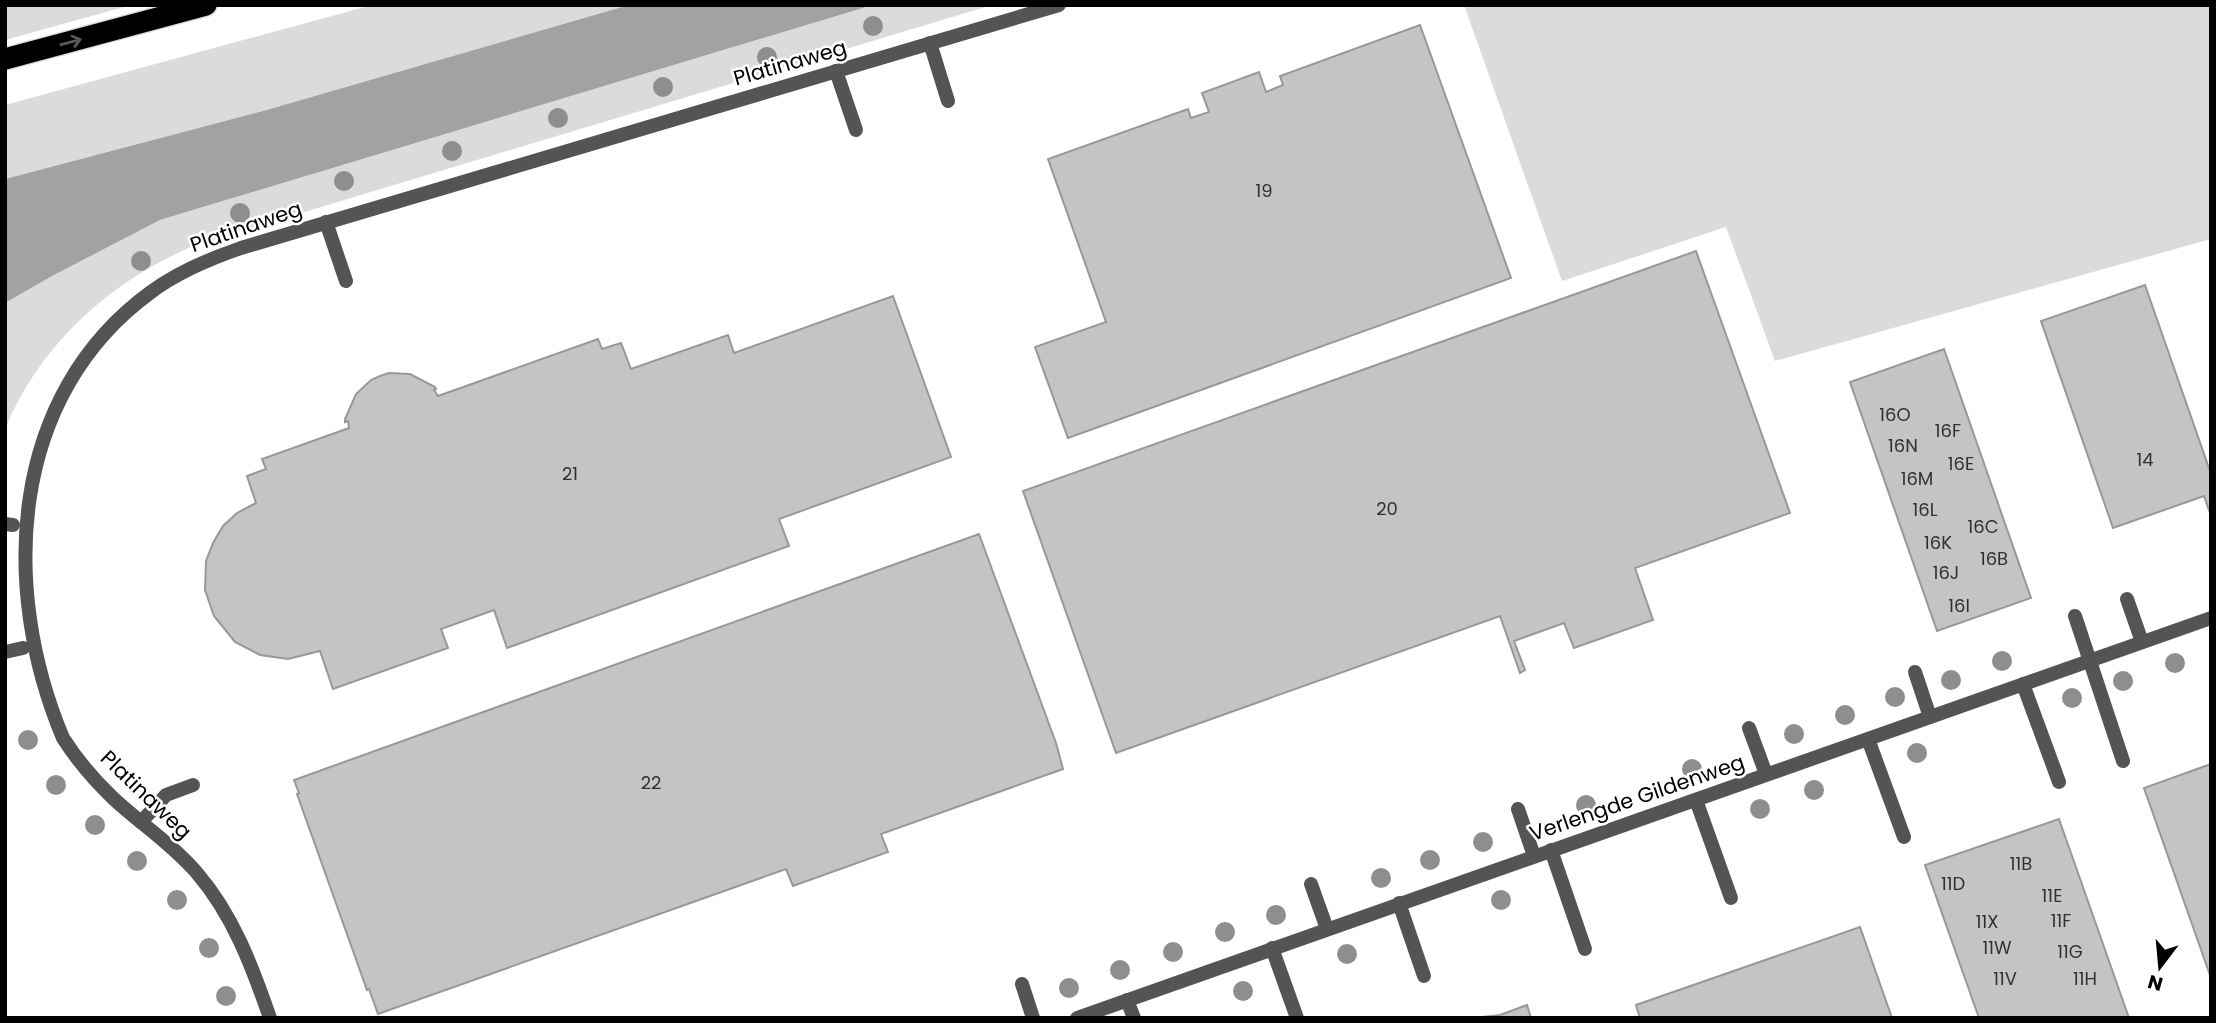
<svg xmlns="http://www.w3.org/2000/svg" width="2216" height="1023" viewBox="0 0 2216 1023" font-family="Poppins,sans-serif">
<rect width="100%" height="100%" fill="#fff"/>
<g fill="#dbdbdb">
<path d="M 5,5 L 131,5 L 5,40 Z"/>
<path d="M 372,5 L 629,5 L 263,111 L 5,179 L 5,105 Z"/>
<path d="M 873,5 L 992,5 L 198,244 C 113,279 41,342 5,429 L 5,303 L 54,275 L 160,220 Z"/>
<path d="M 1464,5 L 2211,5 L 2211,239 L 1775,361 L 1726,227 L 1562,281 Z"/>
</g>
<path fill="#a2a2a2" d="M 629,5 L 873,5 L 160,220 L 54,275 L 5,303 L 5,179 L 263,111 Z"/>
<g fill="#c4c4c4" stroke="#989898" stroke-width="2">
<path d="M 1420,25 L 1511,278 L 1068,438 L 1035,347 L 1106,322 L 1048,159 L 1188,109 L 1191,118 L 1209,112 L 1202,93 L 1259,72 L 1266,92 L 1283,85 L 1280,76 Z"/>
<path d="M 1696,251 L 1790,513 L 1635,568 L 1653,620 L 1574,648 L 1564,623 L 1514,641 L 1525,670 L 1520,673 L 1500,616 L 1116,753 L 1023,491 Z"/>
<path d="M 2145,285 L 2211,474 L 2211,516 L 2204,496 L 2113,528 L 2041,321 Z"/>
<path d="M 893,296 L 951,457 L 779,519 L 789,546 L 507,648 L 494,610 L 441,629 L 448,648 L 333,689 L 320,651 L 288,659 L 260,655 L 235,642 L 214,616 L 205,590 L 206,561 L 213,543 L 223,526 L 237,513 L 256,503 L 247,476 L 266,469 L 262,459 L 349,428 L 348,421 L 345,422 L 345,419 L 356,394 L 371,380 L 380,376 L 389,373 L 410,374 L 435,387 L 436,389 L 434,390 L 438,396 L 598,339 L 602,349 L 621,343 L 631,369 L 728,335 L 734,353 Z"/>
<path d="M 1944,349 L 2031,598 L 1937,631 L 1850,382 Z"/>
<path d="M 979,534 L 1056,743 L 1063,769 L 881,834 L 888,852 L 793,886 L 786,869 L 378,1014 L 369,989 L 367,990 L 297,794 L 299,793 L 294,780 Z"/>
<path d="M 2211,764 L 2211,978 L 2144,788 Z"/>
<path d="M 2059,819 L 2129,1018 L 1979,1018 L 1925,865 Z"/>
<path d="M 1860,927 L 1892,1018 L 1640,1018 L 1636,1005 Z"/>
<path d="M 1527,1005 L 1531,1018 L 1473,1018 L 1500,1015 Z"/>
</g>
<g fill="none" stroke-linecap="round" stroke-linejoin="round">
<defs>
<path id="motorway" d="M 5,59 L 206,5"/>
</defs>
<use href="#motorway" stroke="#dbdbdb" stroke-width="24"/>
<g stroke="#545454" stroke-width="14">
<path d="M 930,43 L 948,101"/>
<path d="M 836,71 L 856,130"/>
<path d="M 326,222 L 346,281"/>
<path d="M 5,524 L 13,525"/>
<path d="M 2127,599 L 2142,642"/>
<path d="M 2075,616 L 2123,761"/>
<path d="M 5,652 L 23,648"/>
<path d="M 1915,672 L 1930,717"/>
<path d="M 2023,684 L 2059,782"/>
<path d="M 1749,728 L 1766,774"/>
<path d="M 1868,739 L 1904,837"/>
<path d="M 1696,800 L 1731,898"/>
<path d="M 1518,809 L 1534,856"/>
<path d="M 141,822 L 166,795 L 193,785"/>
<path d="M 1551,850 L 1585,949"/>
<path d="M 1311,884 L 1327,929"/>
<path d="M 1399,903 L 1424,976"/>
<path d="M 1272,948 L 1297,1018"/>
<path d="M 1022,984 L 1033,1018"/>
<path d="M 1127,1000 L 1134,1018"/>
</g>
<g stroke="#545454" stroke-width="14">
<path d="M 270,1018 C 252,966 233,915 197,873 C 172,844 141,824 114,799 C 95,781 77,760 63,738 C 0,588 8,396 151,292 C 178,272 209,259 241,248 L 1059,5"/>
<path d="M 1077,1018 L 2211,618"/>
</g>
<use href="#motorway" stroke="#000" stroke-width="21"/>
</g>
<g fill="#8e8e8e">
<circle cx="873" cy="26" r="10"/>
<circle cx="767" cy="57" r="10"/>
<circle cx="663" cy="87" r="10"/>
<circle cx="558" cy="118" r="10"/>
<circle cx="452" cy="151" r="10"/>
<circle cx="344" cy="181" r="10"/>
<circle cx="240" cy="213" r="10"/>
<circle cx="141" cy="261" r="10"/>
<circle cx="2002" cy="661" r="10"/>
<circle cx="2175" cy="663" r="10"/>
<circle cx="1951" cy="680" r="10"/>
<circle cx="2123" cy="681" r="10"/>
<circle cx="1895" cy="697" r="10"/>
<circle cx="2072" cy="698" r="10"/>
<circle cx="1845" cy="715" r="10"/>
<circle cx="1794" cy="734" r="10"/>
<circle cx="28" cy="740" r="10"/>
<circle cx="1917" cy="753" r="10"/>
<circle cx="1692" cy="769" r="10"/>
<circle cx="56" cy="785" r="10"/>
<circle cx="1814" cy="790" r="10"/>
<circle cx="1586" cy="805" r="10"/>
<circle cx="1760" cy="809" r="10"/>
<circle cx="95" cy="825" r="10"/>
<circle cx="1483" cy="842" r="10"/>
<circle cx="1430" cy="860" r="10"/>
<circle cx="137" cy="861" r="10"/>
<circle cx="1381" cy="878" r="10"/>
<circle cx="177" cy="900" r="10"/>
<circle cx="1501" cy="900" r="10"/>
<circle cx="1276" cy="915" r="10"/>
<circle cx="1225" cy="932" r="10"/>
<circle cx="209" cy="948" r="10"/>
<circle cx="1173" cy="952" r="10"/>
<circle cx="1347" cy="954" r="10"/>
<circle cx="1120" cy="970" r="10"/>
<circle cx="1069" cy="988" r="10"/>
<circle cx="1243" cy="991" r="10"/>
<circle cx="226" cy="996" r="10"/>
</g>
<defs><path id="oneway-shaft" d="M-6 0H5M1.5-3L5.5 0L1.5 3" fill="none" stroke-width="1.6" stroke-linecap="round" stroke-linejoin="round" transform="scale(1.75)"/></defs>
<use stroke="#595959" href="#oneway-shaft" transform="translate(71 42) rotate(-15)"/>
<g text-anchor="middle" stroke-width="5" stroke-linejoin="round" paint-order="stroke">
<g font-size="18" fill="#313131">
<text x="1264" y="197">19</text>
<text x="1895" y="421">16O</text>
<text x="1948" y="437">16F</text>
<text x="1903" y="452">16N</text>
<text x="2145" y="466">14</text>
<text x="1961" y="470">16E</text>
<text x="570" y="480">21</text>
<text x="1917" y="485">16M</text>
<text x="1387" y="515">20</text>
<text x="1925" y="516">16L</text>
<text x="1983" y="533">16C</text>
<text x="1938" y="549">16K</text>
<text x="1994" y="565">16B</text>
<text x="1946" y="579">16J</text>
<text x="1959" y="612">16I</text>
<text x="651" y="789">22</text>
<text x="2021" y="870">11B</text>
<text x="1953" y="890">11D</text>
<text x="2052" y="902">11E</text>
<text x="2061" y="927">11F</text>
<text x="1987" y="928">11X</text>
<text x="1997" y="954">11W</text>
<text x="2070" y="958">11G</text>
<text x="2005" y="985">11V</text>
<text x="2085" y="985">11H</text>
</g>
<g font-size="21" fill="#000" stroke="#fff">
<text transform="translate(790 63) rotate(-16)" y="7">Platinaweg</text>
<text transform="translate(246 227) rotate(-19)" y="7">Platinaweg</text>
<text transform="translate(146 795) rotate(44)" y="7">Platinaweg</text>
<text transform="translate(1637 798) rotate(-19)" y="7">Verlengde Gildenweg</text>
</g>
</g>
<rect width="2216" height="1023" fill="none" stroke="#000000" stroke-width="14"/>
<g transform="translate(2160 967) rotate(196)" stroke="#ffffff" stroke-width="5" paint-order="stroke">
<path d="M0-5L12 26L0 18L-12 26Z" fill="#000000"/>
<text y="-10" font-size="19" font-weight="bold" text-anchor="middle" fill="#000000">N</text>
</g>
</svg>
